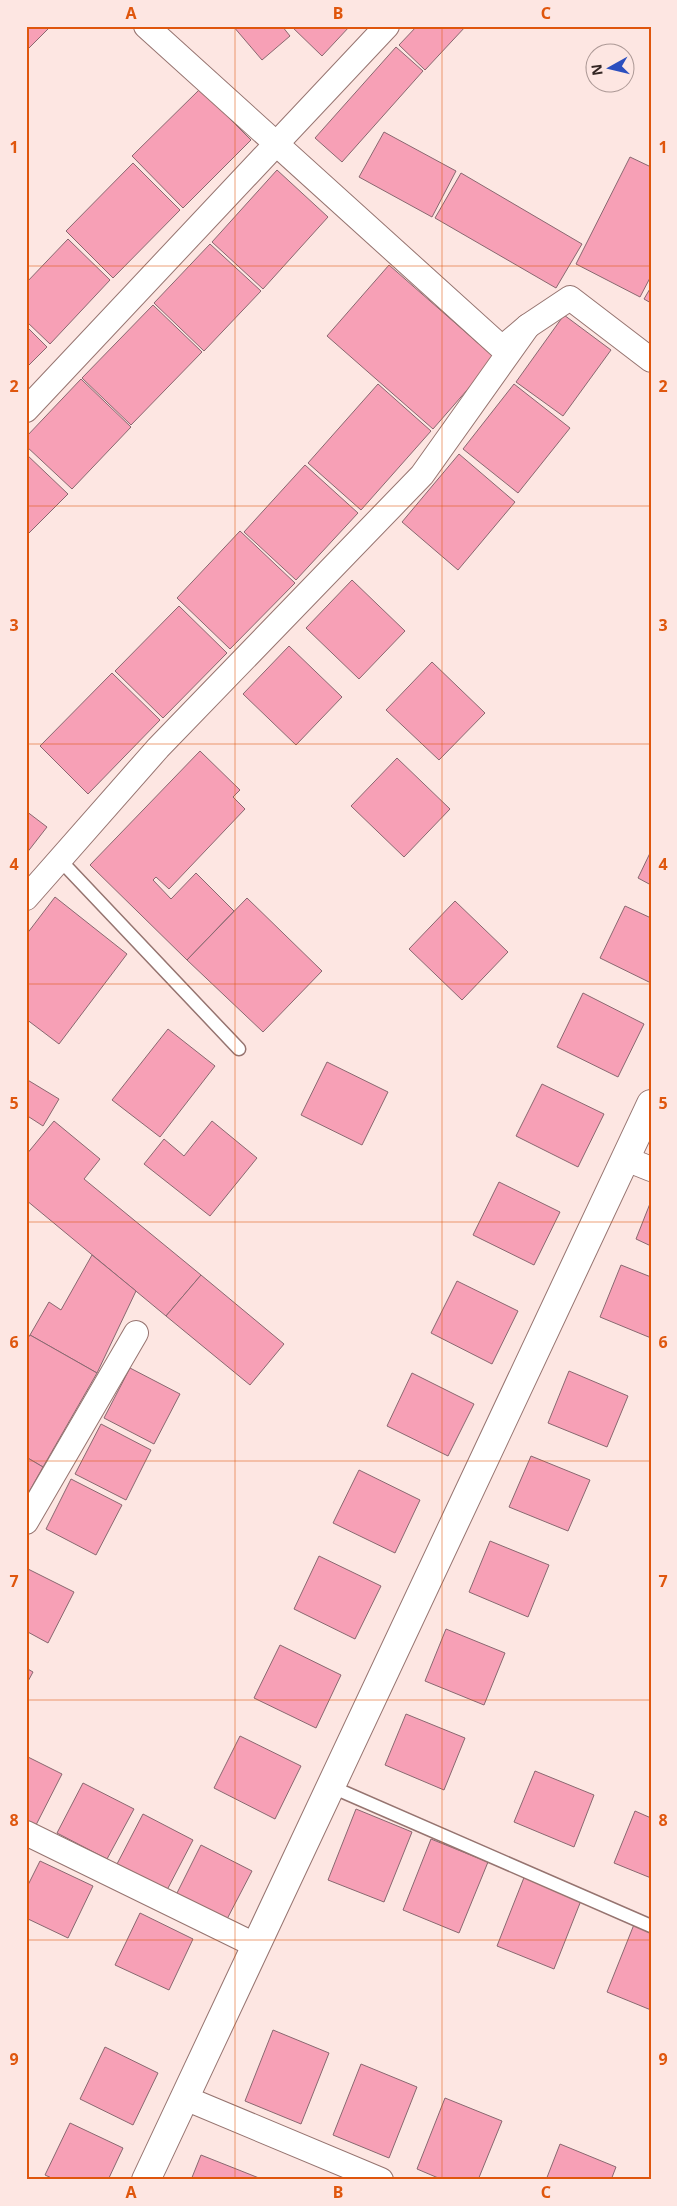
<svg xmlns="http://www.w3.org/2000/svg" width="677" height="2206" viewBox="0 0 677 2206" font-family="'Noto Sans',sans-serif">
<rect width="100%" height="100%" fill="#fde6e2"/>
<g fill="#f7a0b6" stroke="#896870">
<path d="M 26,26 L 51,26 L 26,51 Z"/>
<path d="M 233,26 L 282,26 L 290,36 L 262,60 Z"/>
<path d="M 291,26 L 350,26 L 322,56 Z"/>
<path d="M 417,26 L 466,26 L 425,70 L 399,45 Z"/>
<path d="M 396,47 L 423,71 L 342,162 L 315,138 Z"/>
<path d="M 200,89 L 251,140 L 183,208 L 132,156 Z"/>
<path d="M 384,132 L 456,171 L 432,217 L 359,177 Z"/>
<path d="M 630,157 L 651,167 L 651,276 L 640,297 L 576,264 Z"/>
<path d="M 133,163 L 180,210 L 113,278 L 66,231 Z"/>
<path d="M 277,170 L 328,217 L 263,289 L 212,242 Z"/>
<path d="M 461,173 L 582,244 L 556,288 L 435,218 Z"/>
<path d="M 68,239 L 110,280 L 50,344 L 26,321 L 26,283 Z"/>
<path d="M 210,244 L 261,291 L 204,351 L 154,303 Z"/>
<path d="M 389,265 L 495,358 L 433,429 L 327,336 Z"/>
<path d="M 651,287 L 651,303 L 644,299 Z"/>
<path d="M 153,305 L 202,352 L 131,425 L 82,378 Z"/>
<path d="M 564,315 L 611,350 L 563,416 L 516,382 Z"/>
<path d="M 26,326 L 47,347 L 26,368 Z"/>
<path d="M 81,379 L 131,427 L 72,489 L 26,446 L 26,437 Z"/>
<path d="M 378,384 L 431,431 L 361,510 L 308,463 Z"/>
<path d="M 514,384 L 570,428 L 518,493 L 463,449 Z"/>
<path d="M 26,454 L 68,494 L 26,536 Z"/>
<path d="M 459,454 L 515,502 L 458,570 L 402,522 Z"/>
<path d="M 305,465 L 358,513 L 296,580 L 244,532 Z"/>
<path d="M 240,531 L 295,583 L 230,649 L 177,598 Z"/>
<path d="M 352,580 L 405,631 L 359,679 L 306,628 Z"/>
<path d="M 179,606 L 227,653 L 163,718 L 115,671 Z"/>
<path d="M 289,646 L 342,697 L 296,745 L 243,694 Z"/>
<path d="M 432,662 L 485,713 L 439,760 L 386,710 Z"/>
<path d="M 112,673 L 160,720 L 88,794 L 40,746 Z"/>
<path d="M 200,751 L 240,790 L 233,797 L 245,809 L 169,889 L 156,877 L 153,880 L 171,899 L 196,873 L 234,911 L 187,960 L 90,865 Z"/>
<path d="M 397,758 L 450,809 L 404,857 L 351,806 Z"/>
<path d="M 26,811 L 47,827 L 26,854 Z"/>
<path d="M 651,851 L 651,885 L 638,878 Z"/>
<path d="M 55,897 L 127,954 L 59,1044 L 26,1019 L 26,935 Z"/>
<path d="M 247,898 L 322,971 L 263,1032 L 187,960 Z"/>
<path d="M 455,901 L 508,952 L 462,1000 L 409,949 Z"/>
<path d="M 625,906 L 651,918 L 651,983 L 600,958 Z"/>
<path d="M 583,993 L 644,1024 L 618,1077 L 557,1047 Z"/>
<path d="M 168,1029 L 215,1066 L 160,1137 L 112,1100 Z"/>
<path d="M 327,1062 L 388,1092 L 362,1145 L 301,1115 Z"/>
<path d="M 26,1079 L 59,1099 L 43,1126 L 26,1115 Z"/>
<path d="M 542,1084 L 604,1114 L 578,1167 L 516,1136 Z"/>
<path d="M 54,1121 L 100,1159 L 84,1179 L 201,1275 L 166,1316 L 26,1200 L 26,1155 Z"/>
<path d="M 212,1121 L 257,1158 L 210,1216 L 144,1164 L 164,1139 L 184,1156 Z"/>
<path d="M 499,1182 L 560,1212 L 534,1265 L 473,1235 Z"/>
<path d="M 651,1201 L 651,1246 L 636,1239 Z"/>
<path d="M 92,1255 L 136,1291 L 97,1373 L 30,1335 L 49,1302 L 61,1310 Z"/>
<path d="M 621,1265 L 651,1277 L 651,1338 L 600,1317 Z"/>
<path d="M 201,1275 L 284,1344 L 250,1385 L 166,1316 Z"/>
<path d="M 457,1281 L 518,1311 L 492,1364 L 431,1333 Z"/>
<path d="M 30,1335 L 97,1373 L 43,1467 L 26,1457 L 26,1341 Z"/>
<path d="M 130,1368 L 180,1394 L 154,1444 L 104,1418 Z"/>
<path d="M 569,1371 L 628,1396 L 607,1447 L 548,1423 Z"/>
<path d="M 412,1373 L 474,1404 L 448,1456 L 387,1426 Z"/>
<path d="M 101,1424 L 151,1450 L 126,1500 L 75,1474 Z"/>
<path d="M 531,1456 L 590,1480 L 568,1531 L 509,1507 Z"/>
<path d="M 26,1457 L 43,1467 L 26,1497 Z"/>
<path d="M 359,1470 L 420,1500 L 395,1553 L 333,1523 Z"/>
<path d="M 71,1479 L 122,1505 L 96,1555 L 46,1529 Z"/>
<path d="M 490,1541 L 549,1565 L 528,1617 L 469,1592 Z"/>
<path d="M 319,1556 L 381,1586 L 355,1639 L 294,1609 Z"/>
<path d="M 26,1568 L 74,1592 L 48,1643 L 26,1631 Z"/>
<path d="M 446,1629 L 505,1653 L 484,1705 L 425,1681 Z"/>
<path d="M 280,1645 L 341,1675 L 316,1728 L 254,1698 Z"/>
<path d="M 26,1668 L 33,1672 L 26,1685 Z"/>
<path d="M 406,1714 L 465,1738 L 444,1790 L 385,1765 Z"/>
<path d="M 240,1736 L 301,1766 L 275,1819 L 214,1788 Z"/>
<path d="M 26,1756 L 62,1774 L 36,1825 L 26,1820 Z"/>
<path d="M 535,1771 L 594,1795 L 574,1847 L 514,1822 Z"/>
<path d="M 83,1783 L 134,1809 L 107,1859 L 57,1833 Z"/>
<path d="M 356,1809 L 412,1832 L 384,1902 L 328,1880 Z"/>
<path d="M 635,1811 L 651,1818 L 651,1878 L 614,1863 Z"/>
<path d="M 143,1814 L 193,1840 L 167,1890 L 117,1864 Z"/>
<path d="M 431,1839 L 488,1862 L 459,1933 L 403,1910 Z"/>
<path d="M 201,1845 L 252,1871 L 226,1921 L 176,1895 Z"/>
<path d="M 40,1861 L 93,1886 L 68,1938 L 26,1918 L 26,1889 Z"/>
<path d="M 525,1875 L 582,1898 L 554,1969 L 497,1946 Z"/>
<path d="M 140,1913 L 193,1939 L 169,1990 L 115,1965 Z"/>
<path d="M 635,1922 L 651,1928 L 651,2010 L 607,1992 Z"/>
<path d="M 273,2030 L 329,2053 L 301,2124 L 245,2101 Z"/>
<path d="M 105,2047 L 158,2073 L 133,2125 L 80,2099 Z"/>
<path d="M 361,2064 L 417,2087 L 389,2158 L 333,2135 Z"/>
<path d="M 445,2098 L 502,2121 L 478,2180 L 443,2180 L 417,2169 Z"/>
<path d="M 70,2123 L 123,2148 L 108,2180 L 56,2180 L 45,2175 Z"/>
<path d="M 560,2144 L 616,2167 L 611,2180 L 546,2180 Z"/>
<path d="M 201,2155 L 264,2180 L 191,2180 Z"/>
</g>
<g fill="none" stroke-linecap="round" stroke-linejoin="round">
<defs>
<g id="service">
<path d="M 60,860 L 239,1049"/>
<path d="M 332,1787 L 651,1926"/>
</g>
<g id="minor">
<path d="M 146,26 L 502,348 L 528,326 L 570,298 L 651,360"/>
<path d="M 26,410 L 387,26"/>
<path d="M 26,898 L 158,748 L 422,475 L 528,326"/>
<path d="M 626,1159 L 651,1169"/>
<path d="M 26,1522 L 136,1333"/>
<path d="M 26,1833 L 255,1945"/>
<path d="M 185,2098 L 381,2180"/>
</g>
<path id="tertiary" d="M 146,2180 L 651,1104"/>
</defs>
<use href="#service" stroke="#967470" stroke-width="15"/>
<use href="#minor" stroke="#967470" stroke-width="26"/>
<use href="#tertiary" stroke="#967470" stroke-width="30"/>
<use href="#service" stroke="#fff" stroke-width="12"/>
<use href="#minor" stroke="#fff" stroke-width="24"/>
<use href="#tertiary" stroke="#fff" stroke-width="28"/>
</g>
<path fill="none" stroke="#df560d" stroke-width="1" stroke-opacity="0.55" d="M 235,26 L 235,2180M 442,26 L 442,2180M 26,266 L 651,266M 26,506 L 651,506M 26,744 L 651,744M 26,984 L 651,984M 26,1222 L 651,1222M 26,1461 L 651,1461M 26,1700 L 651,1700M 26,1940 L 651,1940"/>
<rect width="677" height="2206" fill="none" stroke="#fde6e2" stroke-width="55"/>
<g transform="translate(610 68) rotate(262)"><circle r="24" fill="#fde6e2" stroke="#ad9996"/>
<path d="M0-4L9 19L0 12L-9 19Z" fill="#2c4fbf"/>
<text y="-8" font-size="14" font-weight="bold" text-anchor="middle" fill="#342624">N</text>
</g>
<rect x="28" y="28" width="622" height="2150" fill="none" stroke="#df560d" stroke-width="2"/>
<g font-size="16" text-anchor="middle" font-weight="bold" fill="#df560d">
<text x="131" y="19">A</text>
<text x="338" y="19">B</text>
<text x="546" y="19">C</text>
<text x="14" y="153">1</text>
<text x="663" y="153">1</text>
<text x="14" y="392">2</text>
<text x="663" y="392">2</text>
<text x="14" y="631">3</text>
<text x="663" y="631">3</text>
<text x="14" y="870">4</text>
<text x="663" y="870">4</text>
<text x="14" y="1109">5</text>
<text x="663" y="1109">5</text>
<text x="14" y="1348">6</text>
<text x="663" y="1348">6</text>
<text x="14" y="1587">7</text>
<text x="663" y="1587">7</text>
<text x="14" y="1826">8</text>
<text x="663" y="1826">8</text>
<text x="14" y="2065">9</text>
<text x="663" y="2065">9</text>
<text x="131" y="2198">A</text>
<text x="338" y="2198">B</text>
<text x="546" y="2198">C</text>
</g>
</svg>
